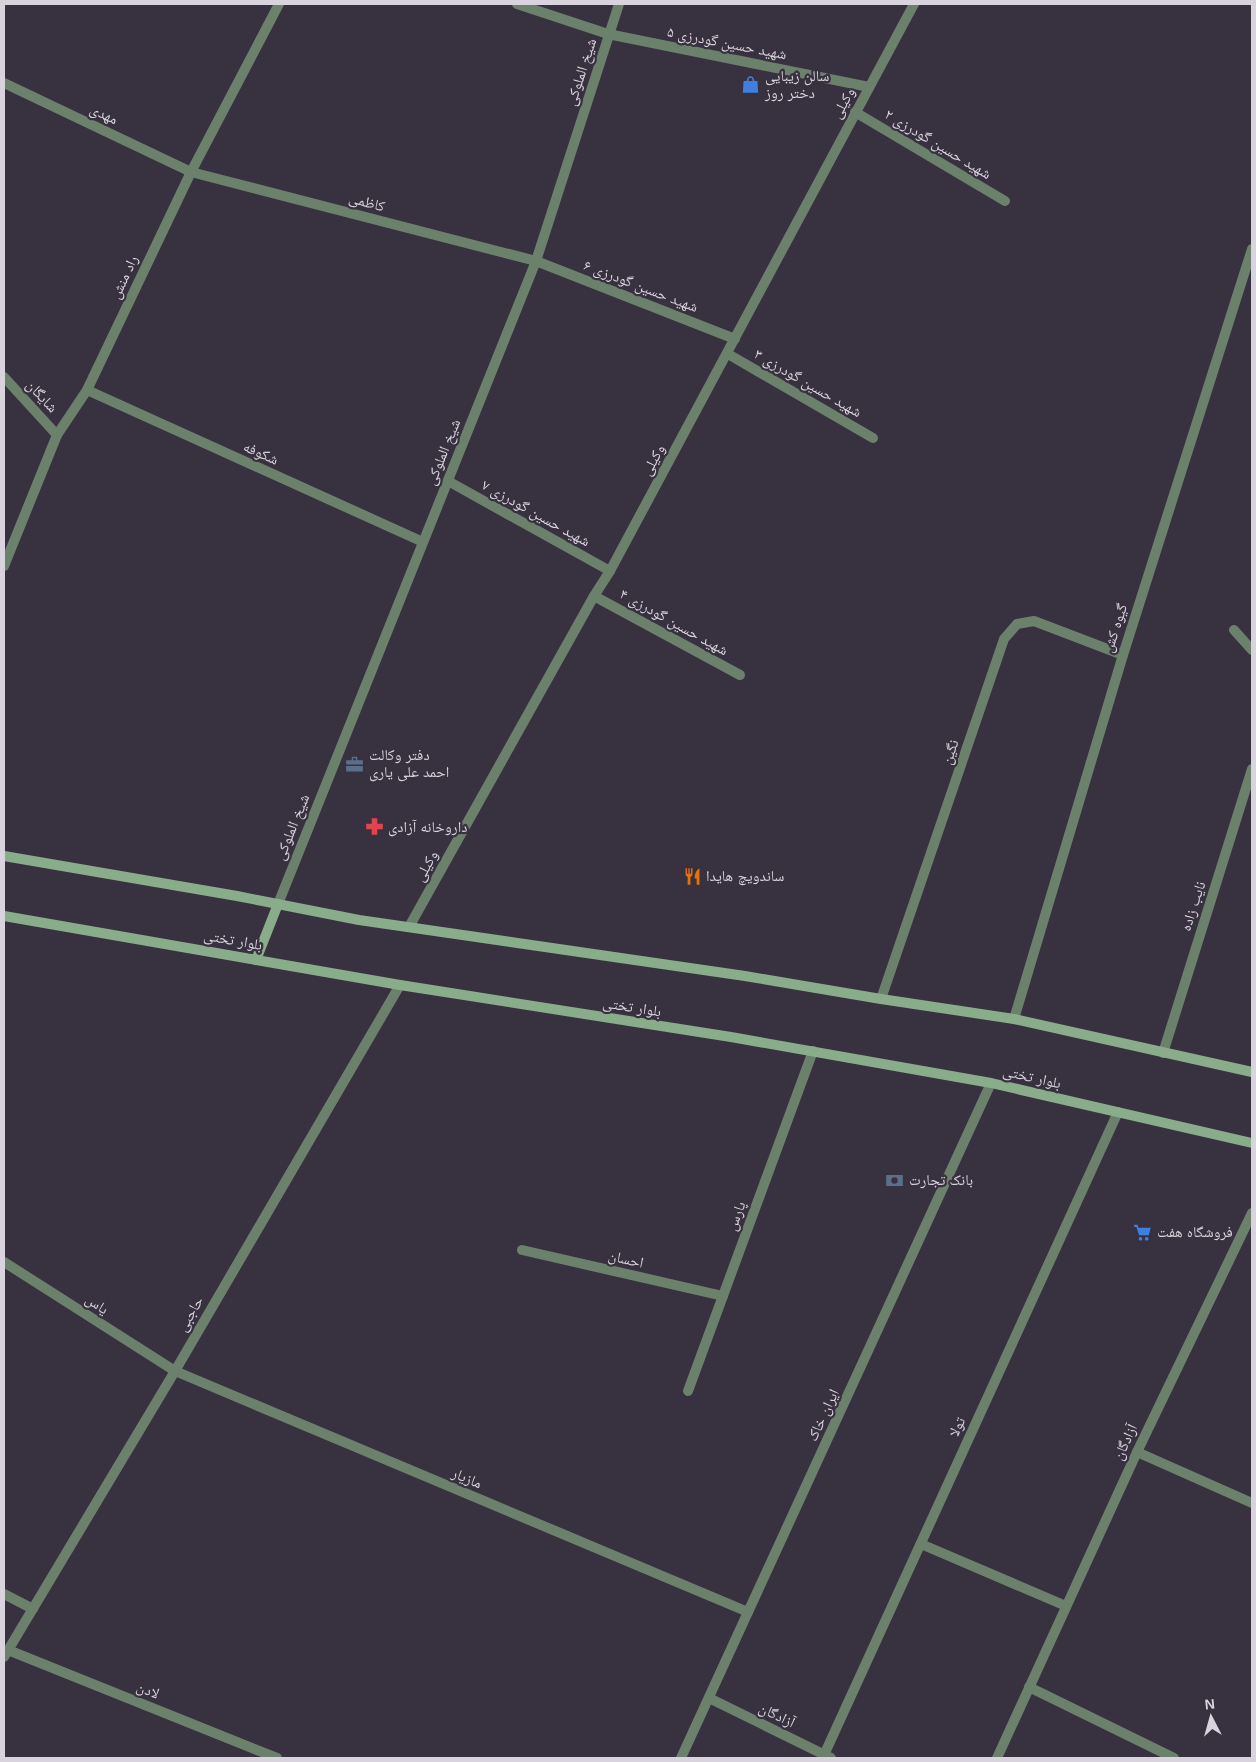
<svg xmlns="http://www.w3.org/2000/svg" width="1256" height="1762" viewBox="0 0 1256 1762" font-family="Helvetica,'Noto Naskh Arabic',sans-serif">
<rect width="100%" height="100%" fill="#38313f"/>
<g fill="none" stroke-linecap="round" stroke-linejoin="round">
<g stroke="#6b816c" stroke-width="10">
<path d="M 855,112 L 1005,201"/>
<path d="M 728,354 L 873,438"/>
<path d="M 594,596 L 740,675"/>
<path d="M 881,999 L 1004,639 L 1017,624 L 1034,621 L 1123,655"/>
</g>
<g stroke="#6b816c" stroke-width="10">
<path d="M 517,4 L 608,34 L 869,87"/>
<path d="M 4,83 L 191,172 L 536,261 L 735,339"/>
<path d="M 4,377 L 57,435"/>
<path d="M 87,390 L 423,542"/>
<path d="M 448,481 L 610,571"/>
<path d="M 4,566 L 57,435 L 87,390 L 191,172 L 279,4"/>
<path d="M 1234,630 L 1252,650"/>
<path d="M 278,904 L 536,261 L 619,4"/>
<path d="M 409,927 L 594,596 L 610,571 L 914,4"/>
<path d="M 1014,1019 L 1123,655 L 1252,249"/>
<path d="M 1163,1053 L 1252,769"/>
<path d="M 522,1250 L 723,1296"/>
<path d="M 4,1262 L 175,1371 L 748,1612"/>
<path d="M 688,1391 L 813,1051"/>
<path d="M 1137,1452 L 1252,1503"/>
<path d="M 921,1544 L 1066,1606"/>
<path d="M 4,1594 L 33,1609"/>
<path d="M 8,1650 L 277,1758"/>
<path d="M 4,1657 L 175,1371 L 400,985"/>
<path d="M 1029,1687 L 1174,1758"/>
<path d="M 709,1698 L 831,1758"/>
<path d="M 824,1755 L 1118,1112"/>
<path d="M 681,1758 L 991,1083"/>
<path d="M 997,1758 L 1137,1452 L 1252,1213"/>
</g>
<g stroke="#89ac8b" stroke-width="10">
<path d="M 4,856 L 237,896 L 359,920 L 745,976 L 881,999 L 1014,1019 L 1252,1072"/>
<path d="M 4,916 L 400,985 L 731,1037 L 991,1083 L 1252,1143"/>
<path d="M 256,960 L 278,904"/>
</g>
</g>
<defs>
<symbol id="shop-bare" viewBox="-9 -9 18 18"><path d="M-5-2.5h2.3a2.7 3.5 0 0 1 5.4 0H5L5.5 6h-11ZM-1.5-2.5h3a1.5 2.3 0 0 0-3 0Z" fill="#3f7fe0" stroke="#38313f" stroke-width="2.5" paint-order="stroke"/></symbol>
<symbol id="office-bare" viewBox="-9 -9 18 18"><path d="M-6-3h4V-5.5h4V-3h4V5H-6ZM-1-4.5V-3h2v-1.5ZM-6 0V1H6V0Z" fill="#5c6f8a" stroke="#38313f" stroke-width="2.5" paint-order="stroke"/></symbol>
<symbol id="pharmacy-bare" viewBox="-9 -9 18 18"><path d="M-2-6h4v4h4v4h-4v4h-4v-4h-4v-4h4Z" fill="#e0444e" stroke="#38313f" stroke-width="2.5" paint-order="stroke"/></symbol>
<symbol id="restaurant-bare" viewBox="-9 -9 18 18"><path d="M-5-6h1v4h1v-4h1v4h1v-4h1v5L-1.5 .5V6h-2V.5L-5-1ZM5-6V6H3V1.5H1.5Q1.5-4 5-6Z" fill="#e8710a" stroke="#38313f" stroke-width="2.5" paint-order="stroke"/></symbol>
<symbol id="bank-bare" viewBox="-9 -9 18 18"><path d="M-6-4H6V4H-6ZM0-2.3a2.3 2.3 0 1 0 0 4.6a2.3 2.3 0 1 0 0-4.6Z" fill="#5c6f8a" stroke="#38313f" stroke-width="2.5" paint-order="stroke"/></symbol>
<symbol id="supermarket-bare" viewBox="-9 -9 18 18"><path d="M-6-5.5h2.5l.6 2H6L4.5 2H-2.5L-4.4-4H-6ZM-1.5 3.2a1.3 1.3 0 1 0 .1 0ZM3 3.2a1.3 1.3 0 1 0 .1 0Z" fill="#3f7fe0" stroke="#38313f" stroke-width="2.5" paint-order="stroke"/></symbol>
</defs>
<g fill-rule="evenodd">
<use href="#shop-bare" x="738" y="72" width="25" height="25"/>
<use href="#office-bare" x="342" y="752" width="25" height="25"/>
<use href="#pharmacy-bare" x="362" y="814" width="25" height="25"/>
<use href="#restaurant-bare" x="680" y="864" width="25" height="25"/>
<use href="#bank-bare" x="882" y="1168" width="25" height="25"/>
<use href="#supermarket-bare" x="1130" y="1220" width="25" height="25"/>
</g>
<g text-anchor="middle" stroke-width="4.5" stroke-linejoin="round" paint-order="stroke">
<g font-size="15" fill="#d8d3dc" stroke="#38313f">
<text transform="translate(727 43) rotate(11)" y="5">شهید حسین گودرزی ۵</text>
<text transform="translate(581 72) rotate(-72)" y="5">شیخ الملوکی</text>
<text transform="translate(843 103) rotate(-61)" y="5">وکیلی</text>
<text transform="translate(104 114) rotate(25)" y="5">مهدی</text>
<text transform="translate(938 144) rotate(31)" y="5">شهید حسین گودرزی ۲</text>
<text transform="translate(367 202) rotate(15)" y="5">کاظمی</text>
<text transform="translate(124 277) rotate(-65)" y="5">راد منش</text>
<text transform="translate(641 286) rotate(21)" y="5">شهید حسین گودرزی ۶</text>
<text transform="translate(808 383) rotate(30)" y="5">شهید حسین گودرزی ۳</text>
<text transform="translate(42 396) rotate(47)" y="5">شایگان</text>
<text transform="translate(443 452) rotate(-68)" y="5">شیخ الملوکی</text>
<text transform="translate(261 453) rotate(24)" y="5">شکوفه</text>
<text transform="translate(653 460) rotate(-61)" y="5">وکیلی</text>
<text transform="translate(536 513) rotate(29)" y="5">شهید حسین گودرزی ۷</text>
<text transform="translate(674 622) rotate(29)" y="5">شهید حسین گودرزی ۴</text>
<text transform="translate(1115 628) rotate(-72)" y="5">گیوه کش</text>
<text transform="translate(950 752) rotate(-71)" y="5">نگین</text>
<text transform="translate(292 827) rotate(-68)" y="5">شیخ الملوکی</text>
<text transform="translate(426 866) rotate(-61)" y="5">وکیلی</text>
<text transform="translate(1193 906) rotate(-72)" y="5">نایب زاده</text>
<text transform="translate(233 940) rotate(10)" y="5">بلوار تختی</text>
<text transform="translate(632 1007) rotate(9)" y="5">بلوار تختی</text>
<text transform="translate(1032 1077) rotate(13)" y="5">بلوار تختی</text>
<text transform="translate(736 1216) rotate(-70)" y="5">پارس</text>
<text transform="translate(626 1259) rotate(13)" y="5">احسان</text>
<text transform="translate(97 1304) rotate(33)" y="5">یاس</text>
<text transform="translate(190 1314) rotate(-60)" y="5">حاجبی</text>
<text transform="translate(823 1415) rotate(-65)" y="5">ایران خاک</text>
<text transform="translate(957 1427) rotate(-65)" y="5">تولا</text>
<text transform="translate(1125 1442) rotate(-65)" y="5">آزادگان</text>
<text transform="translate(467 1478) rotate(23)" y="5">مازیار</text>
<text transform="translate(148 1690) rotate(22)" y="5">لادن</text>
<text transform="translate(777 1715) rotate(26)" y="5">آزادگان</text>
</g>
<g font-size="15" fill="#d8d3dc" stroke="#38313f" text-anchor="start">
<text x="765" y="81">سالن زیبایی<tspan x="765" dy="17">دختر روز</tspan></text>
<text x="369" y="760">دفتر وکالت<tspan x="369" dy="17">احمد علی یاری</tspan></text>
<text x="388" y="832">داروخانه آزادی</text>
<text x="706" y="881">ساندویچ هایدا</text>
<text x="909" y="1185">بانک تجارت</text>
<text x="1157" y="1237">فروشگاه هفت</text>
</g>
</g>
<rect width="1256" height="1762" fill="none" stroke="#d8d3dc" stroke-width="10"/>
<g transform="translate(1211 1717) rotate(354)" stroke="#38313f" stroke-width="4" paint-order="stroke">
<path d="M0-4L9 19L0 12L-9 19Z" fill="#d8d3dc"/>
<text y="-8" font-size="14" font-weight="bold" text-anchor="middle" fill="#d8d3dc">N</text>
</g>
</svg>
